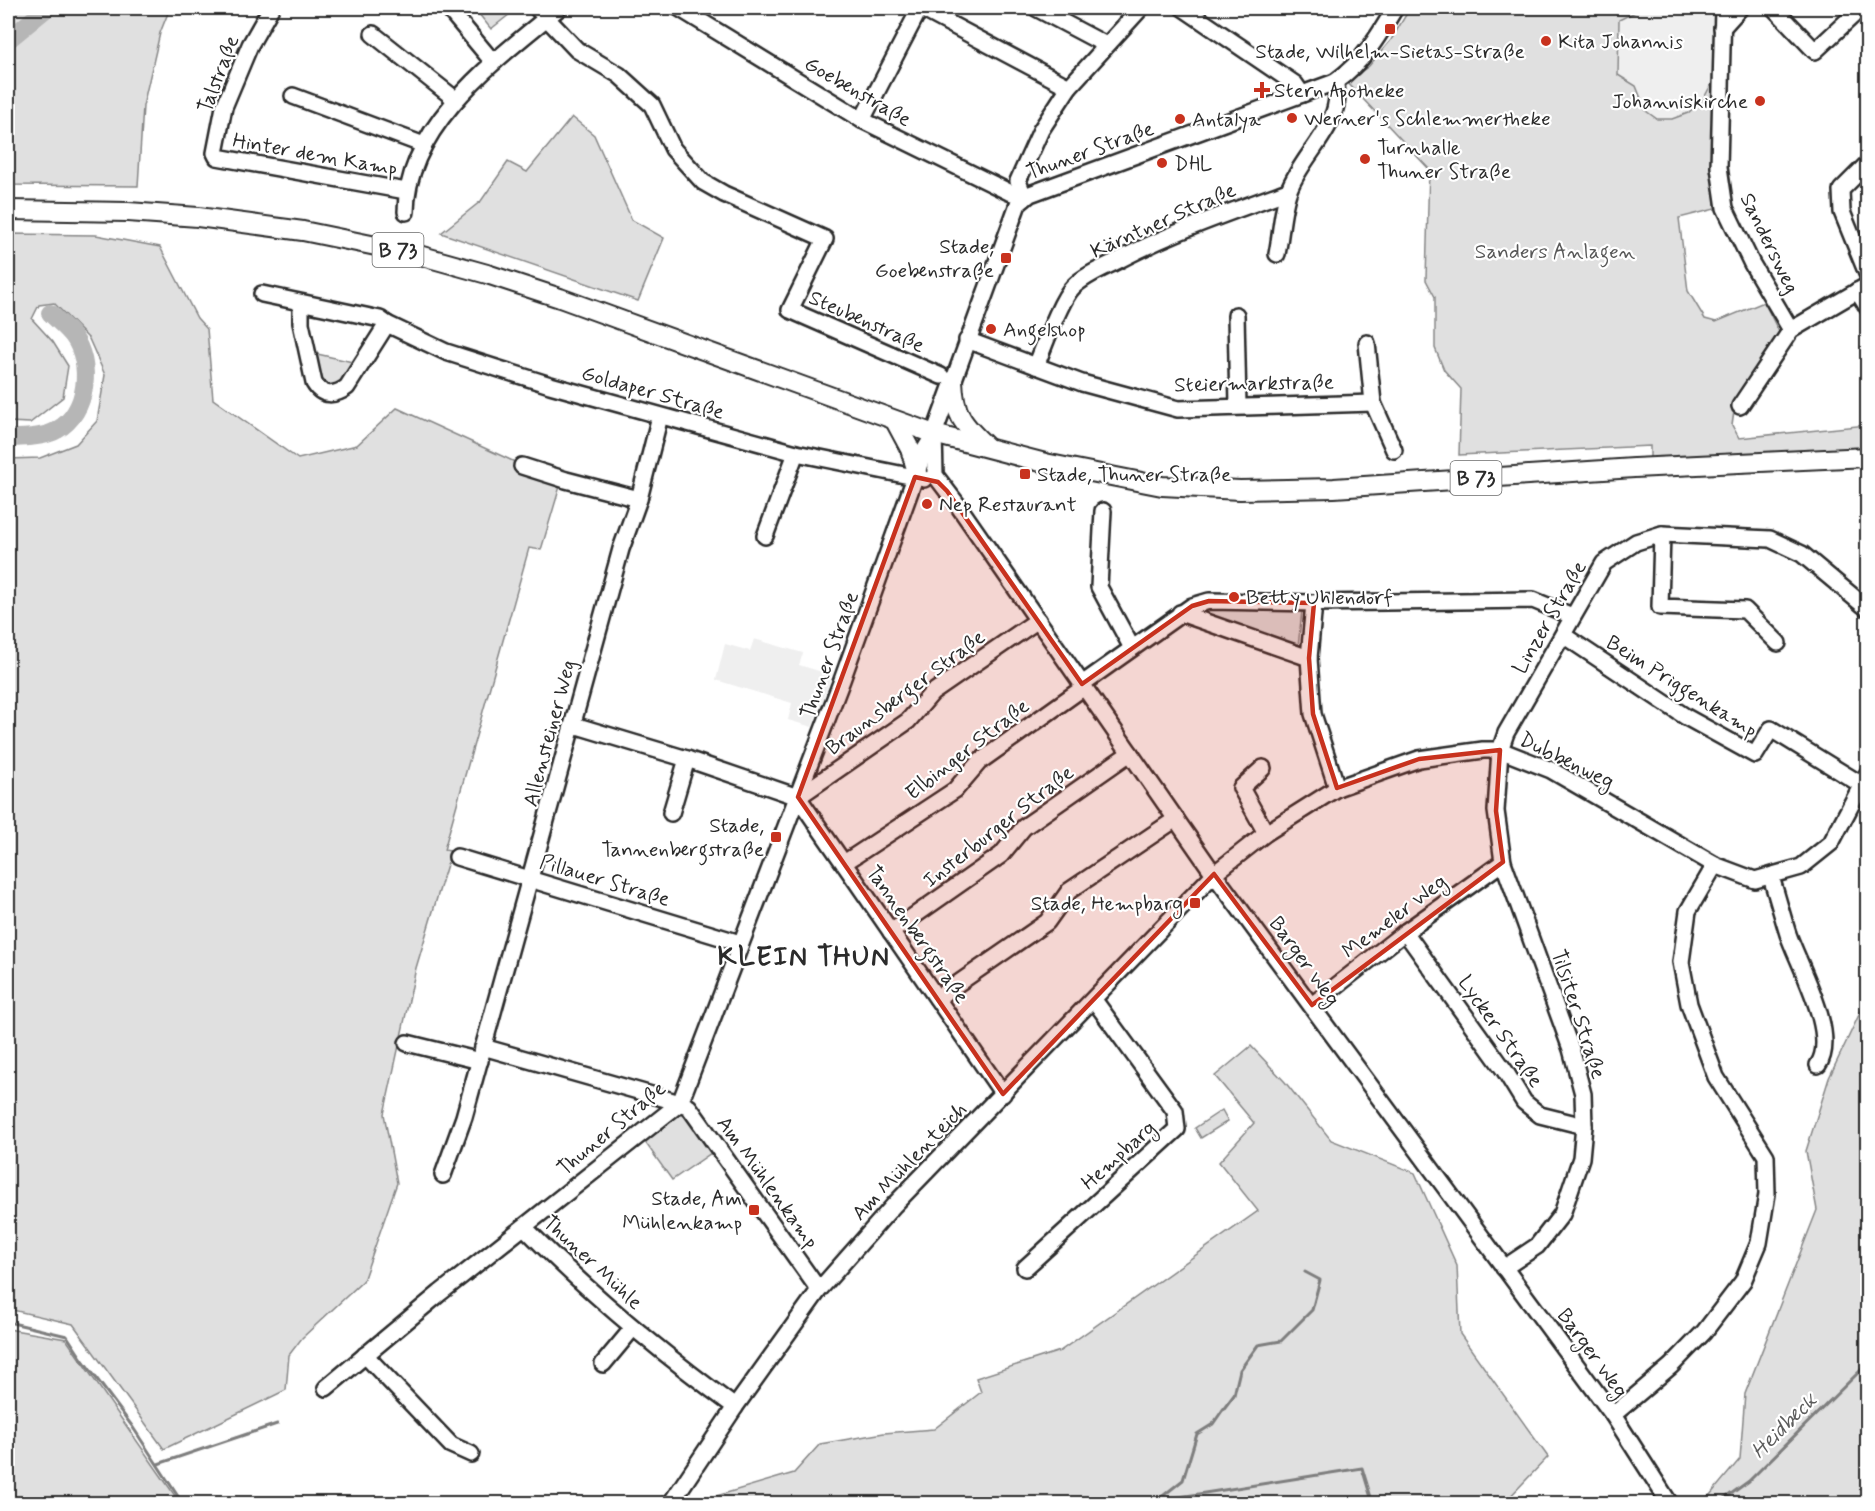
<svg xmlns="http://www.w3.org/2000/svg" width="1875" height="1511" viewBox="0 0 1875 1511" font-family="Mynerve,sans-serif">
<rect width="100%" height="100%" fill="#fff"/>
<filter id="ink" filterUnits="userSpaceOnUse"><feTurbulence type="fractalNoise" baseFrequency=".0167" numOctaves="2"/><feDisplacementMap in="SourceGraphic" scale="12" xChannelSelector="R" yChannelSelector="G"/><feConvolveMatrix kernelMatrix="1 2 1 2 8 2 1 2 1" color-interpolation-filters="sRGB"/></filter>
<g filter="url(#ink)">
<g fill="#efefef">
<path d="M 1643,8 L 1716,8 L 1715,77 L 1704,98 L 1688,113 L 1672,119 L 1657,119 L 1645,111 L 1636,86 L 1618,75 L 1619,19 Z"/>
<path d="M 754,639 L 803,653 L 799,665 L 832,675 L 812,727 L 788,720 L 792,703 L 716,680 L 725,644 L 750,651 Z"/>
</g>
<g fill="#e0e0e0" stroke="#868686" stroke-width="1.5">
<path d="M 8,8 L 170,8 L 160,33 L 143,106 L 138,186 L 8,185 Z"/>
<path d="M 474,8 L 505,8 L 510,14 L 491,29 Z"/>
<path d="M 1410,8 L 1643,8 L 1619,20 L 1618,75 L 1636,86 L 1646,111 L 1657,119 L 1672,119 L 1688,113 L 1704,98 L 1715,77 L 1715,209 L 1679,218 L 1688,291 L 1705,319 L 1716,322 L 1764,302 L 1779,332 L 1736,397 L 1732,425 L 1739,438 L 1867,425 L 1867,450 L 1650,460 L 1650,446 L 1459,455 L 1461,389 L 1444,370 L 1435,348 L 1435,297 L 1426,280 L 1429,169 L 1347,82 L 1369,66 L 1391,40 Z"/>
<path d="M 572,117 L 594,135 L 632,220 L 664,238 L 638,301 L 441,233 L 481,201 L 508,162 L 527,172 Z"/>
<path d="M 8,234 L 96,235 L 160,247 L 197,318 L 207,329 L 213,399 L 298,459 L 357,445 L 397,408 L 561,483 L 541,550 L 529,548 L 444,850 L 451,851 L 416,968 L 384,1114 L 397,1183 L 363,1281 L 302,1338 L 289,1355 L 286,1390 L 164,1449 L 73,1324 L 8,1309 L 8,459 L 40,458 L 76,444 L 97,421 L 105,375 L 89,339 L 54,303 L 39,305 L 32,319 L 53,342 L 68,366 L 63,397 L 30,423 L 8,422 Z"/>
<path d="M 313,353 L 357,363 L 338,388 L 322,388 Z"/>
<path d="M 1208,607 L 1302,611 L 1298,647 L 1214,620 L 1208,614 Z"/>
<path d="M 1867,998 L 1867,1503 L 1697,1503 L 1710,1495 L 1740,1459 L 1745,1394 L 1817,1210 L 1806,1151 L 1829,1078 Z"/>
<path d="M 1251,1046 L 1285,1082 L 1331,1140 L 1415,1173 L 1457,1266 L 1460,1334 L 1548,1457 L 1504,1503 L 1108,1503 L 1120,1499 L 1090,1504 L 693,1503 L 794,1473 L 820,1444 L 884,1433 L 934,1429 L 981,1392 L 976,1378 L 1060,1351 L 1258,1211 L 1219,1162 L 1254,1123 L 1215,1076 Z"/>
<path d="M 1222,1110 L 1228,1121 L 1201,1138 L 1195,1128 Z"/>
<path d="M 673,1113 L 685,1116 L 711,1153 L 672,1180 L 642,1138 Z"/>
<path d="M 8,1329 L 66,1339 L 180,1503 L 8,1503 Z"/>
</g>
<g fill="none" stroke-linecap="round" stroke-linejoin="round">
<g stroke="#7e7e7e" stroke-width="3">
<path d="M 8,1322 L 67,1336 L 82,1359 L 132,1426 L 183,1504"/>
<path d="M 158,1464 L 277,1424"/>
<path d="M 1159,1499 L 1183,1480 L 1197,1434 L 1213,1424 L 1222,1411 L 1234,1395 L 1240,1370 L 1258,1345 L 1281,1341 L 1312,1310 L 1320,1280 L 1305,1272"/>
<path d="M 1135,1504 L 1362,1468 L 1373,1504"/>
<path d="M 1717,1504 L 1749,1481 L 1868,1363"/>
</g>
<g stroke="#b6b6b6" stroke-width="18">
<path d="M 8,40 L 47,8"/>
<path d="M 8,438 C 20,438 46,437 57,430 C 88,413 93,363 73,336 C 67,328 58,321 50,313"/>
</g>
<defs>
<g id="minor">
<path d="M 271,8 L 250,45 L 224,107 L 215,153 L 217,157 L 406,191"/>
<path d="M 448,8 L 493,62"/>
<path d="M 537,8 L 577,50 L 619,75 L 652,105 L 673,149 L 703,182 L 724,194 L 825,239 L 790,310 L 941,376"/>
<path d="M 679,8 L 862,120 L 1009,192 L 1024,197"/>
<path d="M 920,8 L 1069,87"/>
<path d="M 1036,8 L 1106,45"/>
<path d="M 1183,8 L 1295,84 L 1302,94"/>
<path d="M 1723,8 L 1719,167 L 1725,208 L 1752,264 L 1791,330"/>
<path d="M 1774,8 L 1815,51 L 1861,8"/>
<path d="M 1722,28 L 1740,8"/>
<path d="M 373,34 L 455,99"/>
<path d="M 293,96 L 424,145"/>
<path d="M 862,120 L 920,8"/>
<path d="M 1868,163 L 1841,190 L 1842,212 L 1868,276"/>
<path d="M 1024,197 L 1018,181 L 1041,130 L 1069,87 L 1141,8"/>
<path d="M 406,212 C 406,125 498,58 559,8"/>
<path d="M 1277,254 C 1281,235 1282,208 1289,190 C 1302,154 1347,121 1335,82"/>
<path d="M 1857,291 L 1868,308"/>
<path d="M 262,294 L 380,319 L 387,324 L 347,387 C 335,396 322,397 314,383 L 301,323 L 301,303"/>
<path d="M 1236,315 L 1238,406"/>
<path d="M 387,324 L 446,352 L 550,385 L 796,453 L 924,479"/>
<path d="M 967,340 L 1082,383 L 1178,409 L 1373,403"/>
<path d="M 1367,343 L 1373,403 L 1394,450"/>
<path d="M 1036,366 C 1044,347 1060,300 1073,287 C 1085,275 1103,268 1117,261 C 1172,232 1230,212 1288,191"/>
<path d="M 1740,406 L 1791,330 L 1868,285"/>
<path d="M 934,434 L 935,475 L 957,504 L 1214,874 L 1613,1415 L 1670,1504"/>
<path d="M 522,466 L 566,480 L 639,499"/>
<path d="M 1103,511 L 1099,587 L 1132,648"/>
<path d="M 1662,534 L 1660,607 L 1745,610 L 1778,643"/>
<path d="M 765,536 L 796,453"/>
<path d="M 1314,603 L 1309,658 L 1313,714 L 1337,788"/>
<path d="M 1180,613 L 1309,658"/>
<path d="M 1563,635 L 1686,717 L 1755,755 L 1771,729 L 1862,785"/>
<path d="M 574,725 L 687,759 L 798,797"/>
<path d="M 1263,768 L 1241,788 L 1266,833"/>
<path d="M 798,797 L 1003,1094"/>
<path d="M 798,797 L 908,721 L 932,693 L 1038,620"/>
<path d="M 671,813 L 687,759"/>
<path d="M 457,857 L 740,943"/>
<path d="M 844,863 L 955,790 L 979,762 L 1080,690 L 1082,684 L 1192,606 L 1209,601 L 1314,603 L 1533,600 L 1572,616"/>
<path d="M 1771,877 C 1777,896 1782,915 1788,934 C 1799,966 1839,1035 1818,1065"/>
<path d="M 891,932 L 1001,855 L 1024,827 L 1130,753"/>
<path d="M 1405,932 L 1505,1071 L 1524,1102 L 1540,1115 L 1584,1126"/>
<path d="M 937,998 L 1047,922 L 1069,891 L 1176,819"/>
<path d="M 1312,1005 L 1405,932 L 1503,862"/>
<path d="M 407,1043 L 480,1061"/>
<path d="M 483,1047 L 680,1103 L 689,1107 L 819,1290"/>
<path d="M 443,1175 L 464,1117 L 621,549 L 639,499 L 660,416"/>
<path d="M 524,1227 C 589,1293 660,1352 735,1407"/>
<path d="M 1025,1268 L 1177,1129 L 1175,1111 L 1094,1000"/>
<path d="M 1504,1268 L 1537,1246 L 1562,1214 L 1581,1158 L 1584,1126 L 1583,1094 L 1571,1049 L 1503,862 L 1496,811 L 1500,750 L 1506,733 L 1604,563 L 1636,542 L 1662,534 L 1770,539 L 1802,554 L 1868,609"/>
<path d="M 365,1355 L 451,1445 L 471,1454"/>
<path d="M 603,1364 L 633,1328"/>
<path d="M 326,1388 L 440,1293 L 680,1103 L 842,680 L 917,472 L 925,449 L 934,434 L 1018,204 L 1030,194 L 1335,82 C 1363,62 1378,37 1395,8"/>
<path d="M 1613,1415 L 1671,1366 L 1704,1332 L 1743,1281 L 1759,1243 L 1767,1194 L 1766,1156 L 1716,1077 L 1689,1004 L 1681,962 L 1688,911 L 1715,865"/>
<path d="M 668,1504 L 673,1500 L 735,1407 L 819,1290 L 894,1205 L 1214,874 L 1266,833 L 1337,788 L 1419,759 L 1483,750 L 1500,750 L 1551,770 L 1715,865 L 1755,880 L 1801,867 L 1831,843 L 1868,773"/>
</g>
<g id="major">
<path d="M 8,210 L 128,212 L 198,217 L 303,231 L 415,254 L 487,274 L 560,298 L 934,434 L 1045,463 L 1162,486 L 1240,490 L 1334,488 L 1634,468 L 1868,457"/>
<path d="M 953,380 C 954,414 962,424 987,447"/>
<path d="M 895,421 L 910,449 L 917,472"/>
</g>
</defs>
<use href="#minor" stroke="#2b2b2b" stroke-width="20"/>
<use href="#major" stroke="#2b2b2b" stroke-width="22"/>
<use href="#minor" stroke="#fff" stroke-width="15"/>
<use href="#major" stroke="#fff" stroke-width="18"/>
</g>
</g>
<path fill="#c8321e" fill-opacity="0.2" stroke="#c8321e" stroke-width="4.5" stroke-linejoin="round" d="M 915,477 L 938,482 L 947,491 L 1082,684 L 1192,606 L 1209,601 L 1314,603 L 1309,658 L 1313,714 L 1337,788 L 1419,759 L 1500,750 L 1496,811 L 1503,862 L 1312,1005 L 1214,874 L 1003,1094 L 798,797 Z"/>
<g fill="#c8321e" stroke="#fff" stroke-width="2">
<rect x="1384" y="23" width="12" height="12" rx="3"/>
<circle cx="1546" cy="41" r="6"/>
<path d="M1259 81h6v6h6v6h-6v6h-6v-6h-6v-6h6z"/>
<circle cx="1760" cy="101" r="6"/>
<circle cx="1292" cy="118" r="6"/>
<circle cx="1180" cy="119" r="6"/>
<circle cx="1365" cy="159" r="6"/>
<circle cx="1162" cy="163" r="6"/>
<rect x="1000" y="252" width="12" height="12" rx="3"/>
<circle cx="991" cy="329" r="6"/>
<rect x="1019" y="468" width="12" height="12" rx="3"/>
<circle cx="927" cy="504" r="6"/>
<circle cx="1234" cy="597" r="6"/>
<rect x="770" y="831" width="12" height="12" rx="3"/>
<rect x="1189" y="897" width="12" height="12" rx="3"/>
<rect x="748" y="1204" width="12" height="12" rx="3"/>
</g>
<g text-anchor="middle" stroke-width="4.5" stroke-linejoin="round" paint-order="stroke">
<g fill="#fff" stroke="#6b6b6b" stroke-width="1.5">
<rect x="372.5" y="233" width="51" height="34" rx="4.5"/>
<rect x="1450.5" y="461" width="51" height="34" rx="4.5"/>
</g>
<g font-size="20" font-weight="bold" fill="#2b2b2b">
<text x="398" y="257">B 73</text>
<text x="1476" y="485">B 73</text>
</g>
<g font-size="21" fill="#2b2b2b" stroke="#fff" text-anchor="start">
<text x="1558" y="48">Kita Johannis</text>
<text x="1390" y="58" text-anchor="middle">Stade, Wilhelm-Sietas-Straße</text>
<text x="1274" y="97">Stern Apotheke</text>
<text x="1748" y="108" text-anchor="end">Johanniskirche</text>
<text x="1304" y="125">Werner's Schlemmertheke</text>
<text x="1192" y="126">Antalya</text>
<text x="1377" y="154">Turnhalle<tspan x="1377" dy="24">Thuner Straße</tspan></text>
<text x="1174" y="170">DHL</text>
<text x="994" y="253" text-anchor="end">Stade,<tspan x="994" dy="24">Goebenstraße</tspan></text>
<text x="1003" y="336">Angelshop</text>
<text x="1037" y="481">Stade, Thuner Straße</text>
<text x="939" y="511">Nep Restaurant</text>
<text x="1246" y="604">Betty Uhlendorf</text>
<text x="764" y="832" text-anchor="end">Stade,<tspan x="764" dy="24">Tannenbergstraße</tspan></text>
<text x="1183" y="910" text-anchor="end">Stade, Hempbarg</text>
<text x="742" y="1205" text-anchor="end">Stade, Am<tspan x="742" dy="24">Mühlenkamp</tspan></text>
</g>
<g font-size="21" fill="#2b2b2b" stroke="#fff">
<text transform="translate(218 74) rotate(-69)" y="7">Talstraße</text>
<text transform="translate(858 91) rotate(30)" y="7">Goebenstraße</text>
<text transform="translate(1090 150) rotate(-20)" y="7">Thuner Straße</text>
<text transform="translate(315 154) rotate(10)" y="7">Hinter dem Kamp</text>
<text transform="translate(1163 220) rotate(-24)" y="7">Kärntner Straße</text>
<text transform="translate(1770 243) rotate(64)" y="7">Sandersweg</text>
<text transform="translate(867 321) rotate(24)" y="7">Steubenstraße</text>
<text transform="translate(1254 383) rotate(-1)" y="7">Steiermarkstraße</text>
<text transform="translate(653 392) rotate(16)" y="7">Goldaper Straße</text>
<text transform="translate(1549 617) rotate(-60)" y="7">Linzer Straße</text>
<text transform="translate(829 655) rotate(-70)" y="7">Thuner Straße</text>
<text transform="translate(1682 686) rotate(32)" y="7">Beim Priggenkamp</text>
<text transform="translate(905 692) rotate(-37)" y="7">Braunsberger Straße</text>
<text transform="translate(549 733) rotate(-75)" y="7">Allensteiner Weg</text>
<text transform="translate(967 749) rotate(-38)" y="7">Elbinger Straße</text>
<text transform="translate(1567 760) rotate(26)" y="7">Dubbenweg</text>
<text transform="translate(998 826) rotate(-38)" y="7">Insterburger Straße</text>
<text transform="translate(605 880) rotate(17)" y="7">Pillauer Straße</text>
<text transform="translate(1394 916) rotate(-37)" y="7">Memeler Weg</text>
<text transform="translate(918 934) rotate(55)" y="7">Tannenbergstraße</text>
<text transform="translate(1305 961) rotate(54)" y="7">Barger Weg</text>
<text transform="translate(1579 1014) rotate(72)" y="7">Tilsiter Straße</text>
<text transform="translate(1501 1031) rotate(55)" y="7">Lycker Straße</text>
<text transform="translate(611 1128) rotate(-40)" y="7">Thuner Straße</text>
<text transform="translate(1118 1155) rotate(-42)" y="7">Hempbarg</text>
<text transform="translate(909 1161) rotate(-46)" y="7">Am Mühlenteich</text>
<text transform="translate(768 1182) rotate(54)" y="7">Am Mühlenkamp</text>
<text transform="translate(593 1262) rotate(43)" y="7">Thuner Mühle</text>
<text transform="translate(1593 1353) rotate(54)" y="7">Barger Weg</text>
</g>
<g font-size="21" fill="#585858" stroke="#fff">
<text x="1555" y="258">Sanders Anlagen</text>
</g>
<g font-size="22" font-style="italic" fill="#5c5c5c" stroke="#fff">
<text transform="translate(1783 1425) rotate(-45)" y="8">Heidbeck</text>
</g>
<g font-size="27" font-weight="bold" letter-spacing="1.5" fill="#2b2b2b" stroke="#fff">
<text x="804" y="965">KLEIN THUN</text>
</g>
</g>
<rect width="1875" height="1511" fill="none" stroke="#fff" stroke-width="30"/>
<rect x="15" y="15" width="1845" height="1481" fill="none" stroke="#2b2b2b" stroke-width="2" filter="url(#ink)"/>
</svg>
